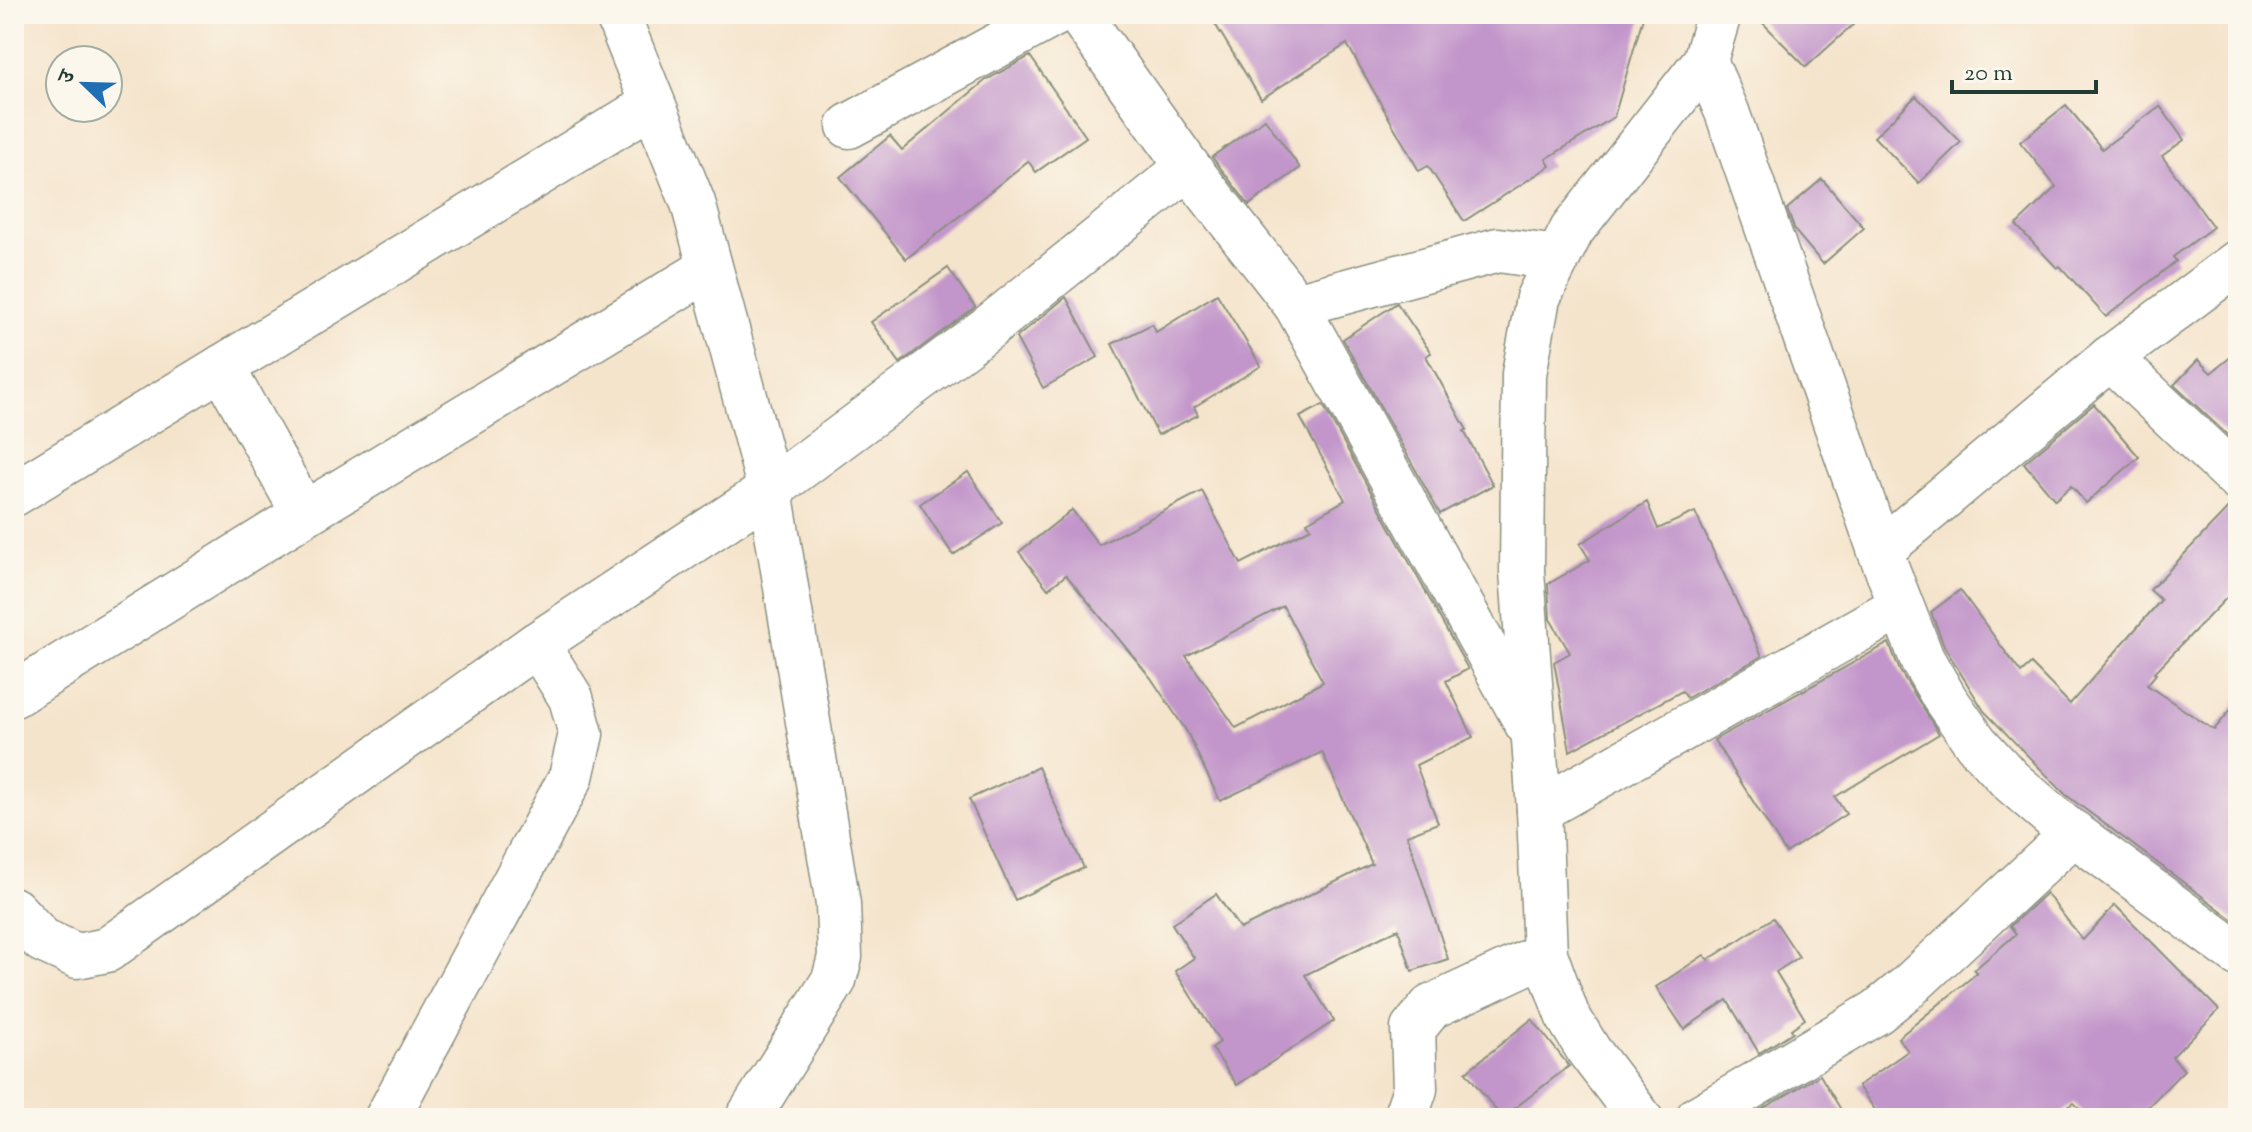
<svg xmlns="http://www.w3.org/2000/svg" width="2252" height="1132" viewBox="0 0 2252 1132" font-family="'Sorts Mill Goudy','Noto Serif Devanagari',serif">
<rect width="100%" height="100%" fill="#fbf7ec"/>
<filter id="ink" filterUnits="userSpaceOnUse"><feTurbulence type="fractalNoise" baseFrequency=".0125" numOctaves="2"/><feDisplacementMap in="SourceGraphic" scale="16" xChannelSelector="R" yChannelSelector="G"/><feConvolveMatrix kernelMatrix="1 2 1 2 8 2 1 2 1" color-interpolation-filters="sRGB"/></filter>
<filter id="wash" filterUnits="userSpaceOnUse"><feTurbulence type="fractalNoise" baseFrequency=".006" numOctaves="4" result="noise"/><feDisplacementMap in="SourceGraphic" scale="32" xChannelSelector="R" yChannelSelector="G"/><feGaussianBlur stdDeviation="1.8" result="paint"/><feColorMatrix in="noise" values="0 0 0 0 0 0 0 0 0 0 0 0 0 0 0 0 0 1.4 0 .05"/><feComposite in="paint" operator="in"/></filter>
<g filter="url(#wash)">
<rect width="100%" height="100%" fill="#f5e4cc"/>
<g id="blocks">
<g fill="#c296ca" fill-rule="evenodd">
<path d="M 1209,14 L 1644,14 L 1614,117 L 1546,159 L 1550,166 L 1464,221 L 1428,166 L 1419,171 L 1347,44 L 1261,99 Z"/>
<path d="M 1754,14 L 1865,14 L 1806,67 Z"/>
<path d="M 1030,56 L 1086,137 L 1036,172 L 1028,161 L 906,259 L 840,177 L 890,136 L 902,150 L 986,80 Z"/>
<path d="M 1916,96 L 1961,142 L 1919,183 L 1874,137 Z"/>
<path d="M 2066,105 L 2102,149 L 2160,106 L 2184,140 L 2162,156 L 2213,227 L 2173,257 L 2176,261 L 2106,317 L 2060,266 L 2057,268 L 2016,225 L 2056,187 L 2020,142 Z"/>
<path d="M 1265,119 L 1300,168 L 1249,205 L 1212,157 Z"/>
<path d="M 1822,179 L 1864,228 L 1823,264 L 1795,231 L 1787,209 Z"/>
<path d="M 948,268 L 975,307 L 900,363 L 871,322 Z"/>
<path d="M 1217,294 L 1261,366 L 1194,407 L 1198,415 L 1158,435 L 1112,344 L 1152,324 L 1156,332 Z"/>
<path d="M 1066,297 L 1098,357 L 1043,388 L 1016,338 Z"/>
<path d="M 1397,303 L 1431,353 L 1426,356 L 1467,430 L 1464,431 L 1493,485 L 1440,514 L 1343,339 Z"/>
<path d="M 2238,351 L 2238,445 L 2174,385 L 2198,360 L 2211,373 Z"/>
<path d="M 2094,404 L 2139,457 L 2086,503 L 2071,486 L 2055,500 L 2024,463 Z"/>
<path d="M 1323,405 L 1468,669 L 1446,681 L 1473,737 L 1416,765 L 1438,823 L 1407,835 L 1448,959 L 1412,971 L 1398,929 L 1305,975 L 1334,1021 L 1237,1085 L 1212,1048 L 1220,1042 L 1175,971 L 1194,958 L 1172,924 L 1216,894 L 1240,929 L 1372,864 L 1322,752 L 1220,801 L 1187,732 L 1151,678 L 1066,575 L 1048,589 L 1019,552 L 1072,510 L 1099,545 L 1202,491 L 1241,564 L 1311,528 L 1307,522 L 1345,500 L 1300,417 ZM 1283,606 L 1323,682 L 1236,728 L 1186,656 Z"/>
<path d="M 968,472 L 1002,523 L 953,555 L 920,504 Z"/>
<path d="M 1647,502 L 1658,529 L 1695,512 L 1762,656 L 1687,698 L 1682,691 L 1570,751 L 1554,662 L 1570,653 L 1550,619 L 1548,584 L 1590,560 L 1580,544 Z"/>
<path d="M 2233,503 L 2238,503 L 2238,586 L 2154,673 L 2156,674 L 2147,685 L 2214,730 L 2238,701 L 2238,923 L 2066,795 L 1984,711 L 1945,648 L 1931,612 L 1960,590 L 2021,673 L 2031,664 L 2070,704 L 2161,600 L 2150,590 Z"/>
<path d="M 1889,643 L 1900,671 L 1939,734 L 1835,797 L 1846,814 L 1786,853 L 1714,740 Z"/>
<path d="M 1038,767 L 1084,868 L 1015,900 L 969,799 Z"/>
<path d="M 2046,893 L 2083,940 L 2115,905 L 2219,1010 L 2172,1057 L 2184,1070 L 2137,1118 L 2089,1118 L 2074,1103 L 2052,1118 L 1881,1118 L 1858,1086 L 1908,1051 L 1898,1038 L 1977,973 L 1974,970 L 2016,934 L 2010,926 Z"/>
<path d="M 1773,918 L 1799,957 L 1776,972 L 1805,1019 L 1791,1029 L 1793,1032 L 1759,1053 L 1727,1000 L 1684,1029 L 1656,987 L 1704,955 L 1708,960 Z"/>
<path d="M 1532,1019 L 1569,1066 L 1502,1118 L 1466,1072 Z"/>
<path d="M 1820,1075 L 1846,1118 L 1747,1118 Z"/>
</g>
</g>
</g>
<g filter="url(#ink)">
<use href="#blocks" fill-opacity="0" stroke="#8a9080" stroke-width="2"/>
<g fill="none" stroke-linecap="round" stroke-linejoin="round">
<defs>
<g id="minor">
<path d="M 617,14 L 693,203 L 770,490 L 838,904 L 840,957 L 834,980 L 748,1118"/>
<path d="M 1079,14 L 1188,167 L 1296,305 L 1527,724"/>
<path d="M 1705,61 L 1727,112 L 1880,551 L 1922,659 L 1945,699 L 1976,743 L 2010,780 L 2062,825 L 2238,954"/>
<path d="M 849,126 L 1055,14"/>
<path d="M 1296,305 L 1498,250 L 1557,258"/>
<path d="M 2110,358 L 2238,479"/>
<path d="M 222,367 L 304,514"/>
<path d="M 14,494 L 653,104"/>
<path d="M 1880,551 L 2110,358 L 2238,262"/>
<path d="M 14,695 L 304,514 L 710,268"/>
<path d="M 1539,810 L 1901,606"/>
<path d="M 14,910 L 42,940 L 77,956 L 107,950 L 537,644 L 770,490 L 988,328 L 1188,167"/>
<path d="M 387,1118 L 571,777 L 581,734 L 571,698 L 537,644"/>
<path d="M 1405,1118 L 1415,1089 L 1413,1029 L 1431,1007 L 1545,954"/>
<path d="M 1640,1118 L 1589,1051 L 1567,1015 L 1545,954 L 1539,810 L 1522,571 L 1524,374 L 1538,298 L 1572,230 L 1705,61 L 1719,14"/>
<path d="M 1698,1118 L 1877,1012 L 1909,986 L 2074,833"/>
</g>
</defs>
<use href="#minor" stroke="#8a9080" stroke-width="47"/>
<use href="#minor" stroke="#fff" stroke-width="44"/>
</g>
</g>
<rect width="2252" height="1132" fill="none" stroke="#fbf7ec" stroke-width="48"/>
<g transform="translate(84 84) rotate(293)"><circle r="38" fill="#fbf7ec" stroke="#a3ada2" stroke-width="2"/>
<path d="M0-6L14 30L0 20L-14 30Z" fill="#1f6fb2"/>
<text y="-12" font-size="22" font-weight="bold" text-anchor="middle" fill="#1f3d34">उ</text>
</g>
<path d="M1952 80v12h144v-12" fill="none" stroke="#1f3d34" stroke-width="4"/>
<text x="1964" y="80" font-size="24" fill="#1f3d34" stroke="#fbf7ec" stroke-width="6" paint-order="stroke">20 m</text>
</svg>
